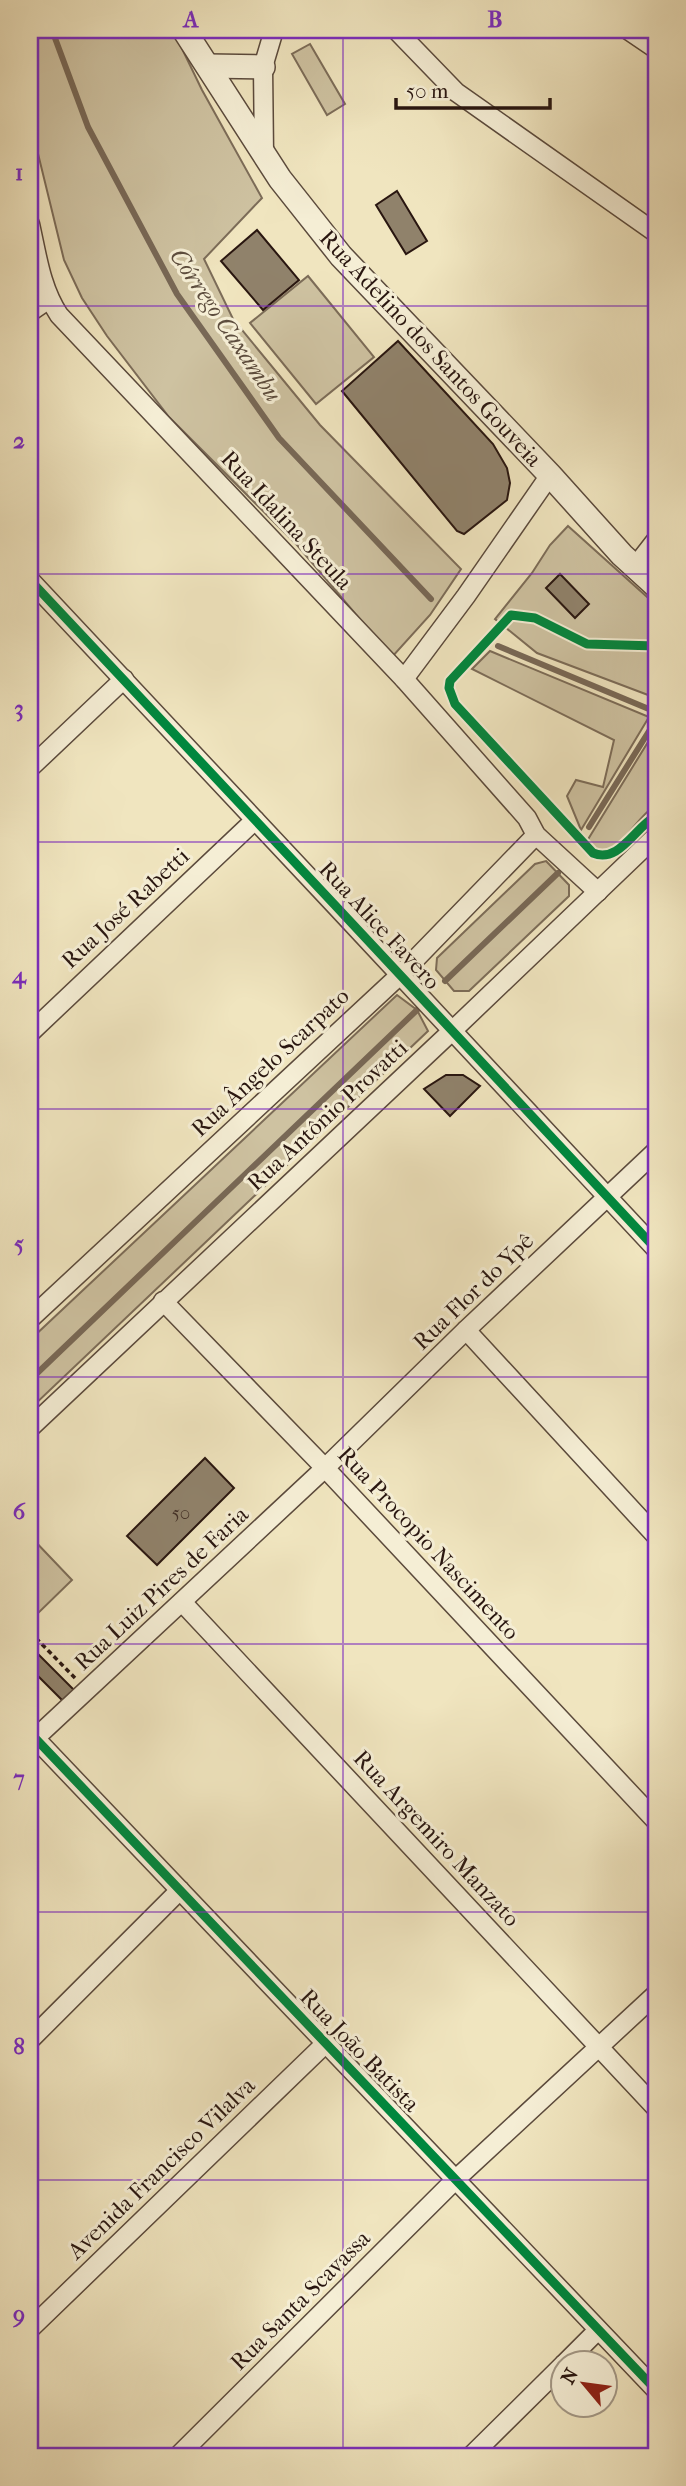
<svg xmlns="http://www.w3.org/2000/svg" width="686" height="2486" viewBox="0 0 686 2486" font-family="'IM FELL French Canon',serif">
<rect width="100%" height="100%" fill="#f0e5bf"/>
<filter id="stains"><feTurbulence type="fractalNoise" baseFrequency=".00286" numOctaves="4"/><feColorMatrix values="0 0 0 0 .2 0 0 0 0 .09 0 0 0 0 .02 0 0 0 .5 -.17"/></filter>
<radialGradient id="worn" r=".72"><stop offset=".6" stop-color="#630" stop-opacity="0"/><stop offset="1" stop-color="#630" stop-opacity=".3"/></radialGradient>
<g fill="#cec2a1" stroke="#7c6c58" stroke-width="2">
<path d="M 30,30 L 173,30 L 202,90 L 262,198 L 204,259 L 233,319 L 320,425 L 461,569 L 430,615 L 392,657 L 297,545 L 169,417 L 107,336 L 82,298 L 64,260 L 30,121 Z"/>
<path d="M 310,44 L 345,104 L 327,115 L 292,54 Z"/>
<path d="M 308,276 L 374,357 L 316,404 L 250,323 Z"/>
<path d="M 568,526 L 656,605 L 656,698 L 537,653 L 495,619 L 532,573 L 550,545 Z"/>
<path d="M 490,651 L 649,717 L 581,830 L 567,796 L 576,780 L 603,787 L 614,740 L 472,669 Z"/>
<path d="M 656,729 L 656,805 C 635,818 626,846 601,853 L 592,849 L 587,841 Z"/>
<path d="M 546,861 L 569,885 L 569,896 L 469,991 L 454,991 L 436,970 L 437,958 L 535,864 Z"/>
<path d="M 397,995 L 417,1010 L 428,1031 L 30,1409 L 30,1340 Z"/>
<path d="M 30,1536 L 72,1580 L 30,1621 Z"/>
</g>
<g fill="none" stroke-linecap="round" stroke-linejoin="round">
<g stroke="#786856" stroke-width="6">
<path d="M 52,30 L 88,127 L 177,294 L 279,438 L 431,599"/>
<path d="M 498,646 L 656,712"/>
<path d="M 589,827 L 656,720"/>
<path d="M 445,981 L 558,873"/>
<path d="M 30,1380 L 417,1010"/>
</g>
</g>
<g fill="#90826b" stroke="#291610" stroke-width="2">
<path d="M 397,191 L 427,241 L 406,254 L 376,205 Z"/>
<path d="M 257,230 L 299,280 L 263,310 L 221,261 Z"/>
<path d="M 398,341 L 493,444 L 507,468 L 510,483 L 507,500 L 464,534 L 457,531 L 342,391 Z"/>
<path d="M 560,574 L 589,604 L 575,618 L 546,588 Z"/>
<path d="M 446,1075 L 463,1075 L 480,1086 L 450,1116 L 424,1089 Z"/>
<path d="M 205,1458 L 234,1488 L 157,1565 L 127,1536 Z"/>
<path d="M 30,1646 L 75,1691 L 64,1702 L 30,1668 Z"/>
</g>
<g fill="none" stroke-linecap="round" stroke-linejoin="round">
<defs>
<g id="minor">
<path d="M 396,30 L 456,92 L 656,233"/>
<path d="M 628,30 L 656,49"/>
<path d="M 264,155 L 263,67 L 274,30"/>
<path d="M 30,224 C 37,255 41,288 59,315 L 404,679 L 527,818 L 536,835 L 598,892"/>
<path d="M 30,312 L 49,299"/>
<path d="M 635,567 L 656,540"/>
<path d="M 30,580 C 239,803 448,1025 656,1249"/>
<path d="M 404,679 L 466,596 L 550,475"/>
<path d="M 30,768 L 124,679"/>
<path d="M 30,1033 L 255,820"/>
<path d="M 163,1301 L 325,1468 L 656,1821"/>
<path d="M 30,1319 L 401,974 L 536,835"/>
<path d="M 466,1330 L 656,1536"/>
<path d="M 30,1428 L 452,1031 L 656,836"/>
<path d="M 182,1602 L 656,2108"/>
<path d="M 35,1738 L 656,2390"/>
<path d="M 30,1743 L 325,1468 L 466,1330 L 656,1151"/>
<path d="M 30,2040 L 180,1890"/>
<path d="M 30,2329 L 326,2043"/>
<path d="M 564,2364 L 598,2330"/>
<path d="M 178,2456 L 456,2179 L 656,1994"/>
<path d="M 471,2456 L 564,2364"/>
</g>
<g id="tertiary">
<path d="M 184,30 L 280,179 L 341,256 L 550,475 L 622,555 L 656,586"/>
<path d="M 208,66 L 263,67"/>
</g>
</defs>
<use href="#minor" stroke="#5b4a3c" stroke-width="21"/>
<use href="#tertiary" stroke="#5b4a3c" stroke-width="26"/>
<path stroke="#291610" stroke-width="3.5" stroke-dasharray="5 3.5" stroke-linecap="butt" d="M 30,1632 L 75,1678"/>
<use href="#minor" stroke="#f5eed5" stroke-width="18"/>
<use href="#tertiary" stroke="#f5eed5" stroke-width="23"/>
<defs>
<g id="cycleway">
<path d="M 30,580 C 239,803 448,1025 656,1249"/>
<path d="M 656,646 L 587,644 L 535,618 L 511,615 L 450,681 L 449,688 L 455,704 L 593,853 C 619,864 635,827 656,816"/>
<path d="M 35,1738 L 656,2390"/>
</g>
</defs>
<use href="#cycleway" stroke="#f5eed5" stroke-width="13"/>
<use href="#cycleway" stroke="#00873e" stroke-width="9"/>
</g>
<path fill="none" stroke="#7b2cbf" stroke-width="2" stroke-opacity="0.55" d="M 343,30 L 343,2456M 30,306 L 656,306M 30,574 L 656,574M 30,842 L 656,842M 30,1109 L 656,1109M 30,1377 L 656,1377M 30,1644 L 656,1644M 30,1912 L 656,1912M 30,2180 L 656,2180"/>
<g text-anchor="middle" stroke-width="6" stroke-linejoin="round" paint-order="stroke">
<g font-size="19" fill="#433127">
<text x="181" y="1519">50</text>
</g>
<g font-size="23" fill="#291610" stroke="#f5eed5">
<text transform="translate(431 348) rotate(47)" y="8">Rua Adelino dos Santos Gouveia</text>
<text transform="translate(287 520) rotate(47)" y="8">Rua Idalina Steula</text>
<text transform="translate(125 908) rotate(-43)" y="8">Rua José Rabetti</text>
<text transform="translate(380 925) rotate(47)" y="8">Rua Alice Favero</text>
<text transform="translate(270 1062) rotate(-43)" y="8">Rua Ângelo Scarpato</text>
<text transform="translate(327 1115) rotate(-43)" y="8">Rua Antônio Provatti</text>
<text transform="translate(473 1291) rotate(-44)" y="8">Rua Flor do Ypê</text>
<text transform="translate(429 1543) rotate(47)" y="8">Rua Procopio Nascimento</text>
<text transform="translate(161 1588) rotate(-43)" y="8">Rua Luiz Pires de Faria</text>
<text transform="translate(437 1838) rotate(47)" y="8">Rua Argemiro Manzato</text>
<text transform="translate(360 2050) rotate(46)" y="8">Rua João Batista</text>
<text transform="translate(161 2168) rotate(-44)" y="8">Avenida Francisco Vilalva</text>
<text transform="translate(300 2300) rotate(-45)" y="8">Rua Santa Scavassa</text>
</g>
<g font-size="24" font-style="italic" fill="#5d4d3e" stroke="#f5eed5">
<text transform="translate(226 325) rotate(56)" y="8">Córrego Caxambu</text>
</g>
</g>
<rect width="686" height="2486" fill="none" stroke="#f0e5bf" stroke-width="77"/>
<g transform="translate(584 2384) rotate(299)"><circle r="33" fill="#f5eed5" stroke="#a39886" stroke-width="2"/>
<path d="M0-5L12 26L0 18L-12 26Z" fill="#8f2418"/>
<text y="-10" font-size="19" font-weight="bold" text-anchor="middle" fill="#291610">N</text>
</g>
<path d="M396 98v10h154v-10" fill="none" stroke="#291610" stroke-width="3.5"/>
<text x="406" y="98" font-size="21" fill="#291610" stroke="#f5eed5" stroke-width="5" paint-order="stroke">50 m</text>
<rect x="38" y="38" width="610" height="2410" fill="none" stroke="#7b2cbf" stroke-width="2.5"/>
<g font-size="23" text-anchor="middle" font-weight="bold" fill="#7b2cbf">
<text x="191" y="27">A</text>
<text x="495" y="27">B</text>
<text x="19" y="180">1</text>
<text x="19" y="448">2</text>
<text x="19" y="716">3</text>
<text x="19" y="983">4</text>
<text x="19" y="1251">5</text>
<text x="19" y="1519">6</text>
<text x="19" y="1786">7</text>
<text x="19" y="2054">8</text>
<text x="19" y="2322">9</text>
</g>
<rect width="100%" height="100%" filter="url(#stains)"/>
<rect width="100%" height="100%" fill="url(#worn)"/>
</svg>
